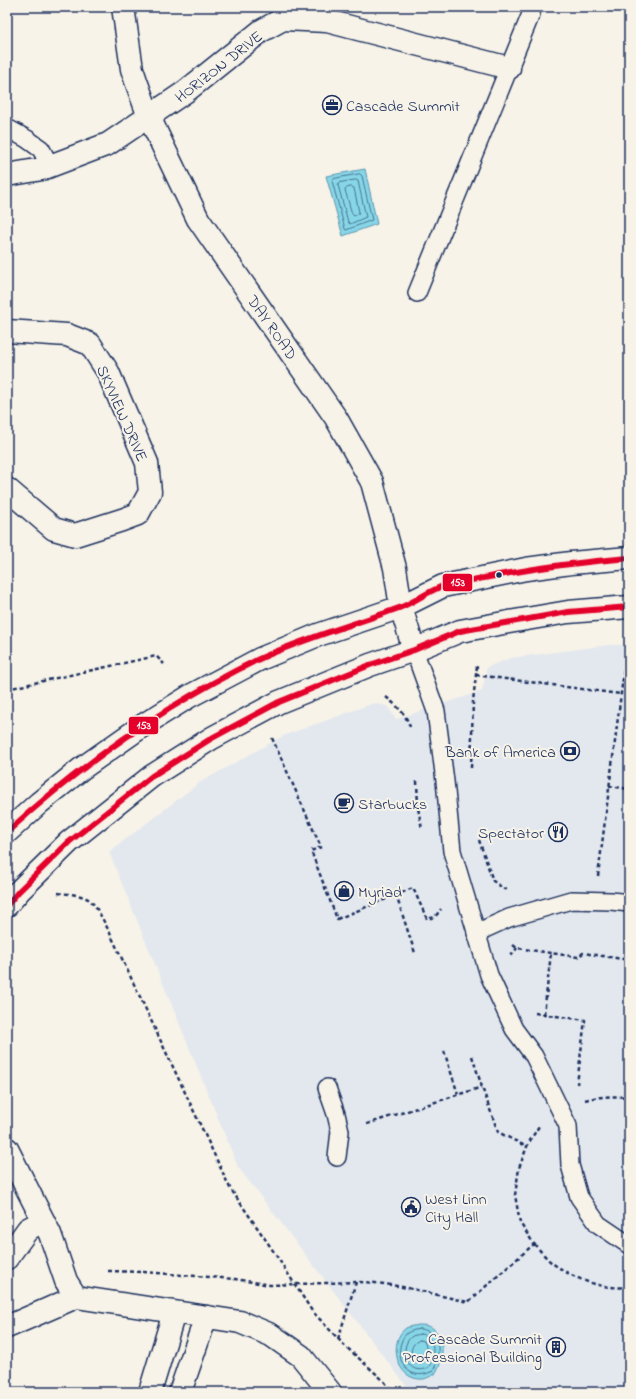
<svg xmlns="http://www.w3.org/2000/svg" width="636" height="1399" viewBox="0 0 636 1399" font-family="'Indie Flower',sans-serif">
<rect width="100%" height="100%" fill="#f7f3e8"/>
<filter id="ink" filterUnits="userSpaceOnUse"><feTurbulence type="fractalNoise" baseFrequency=".025" numOctaves="2"/><feDisplacementMap in="SourceGraphic" scale="8" xChannelSelector="R" yChannelSelector="G"/><feConvolveMatrix kernelMatrix="1 2 1 2 8 2 1 2 1" color-interpolation-filters="sRGB"/></filter>
<g filter="url(#ink)">
<path fill="#e3e8ee" d="M 608,645 L 629,645 L 629,1392 L 411,1392 L 238,1167 L 109,852 L 199,783 L 283,736 L 374,703 L 387,706 L 396,719 L 482,691 L 487,667 L 511,658 Z"/>
<g fill="#87d6e6" stroke="#5c93b0">
<path d="M 365,169 L 377,224 L 343,236 L 326,176 Z"/>
<path d="M 418,1325 C 421,1325 425,1325 428,1326 C 438,1328 443,1343 442,1353 C 442,1361 439,1367 435,1374 C 432,1376 427,1378 424,1379 C 395,1382 388,1340 406,1328 C 409,1326 415,1326 418,1325 Z"/>
</g>
<g fill="none" stroke-linecap="round" stroke-linejoin="round">
<g stroke="#467294" stroke-width="1">
<path d="M 360,174 L 362,176 L 372,220 L 346,230 L 345,229 L 332,181 L 333,179 Z"/>
<path d="M 356,180 L 358,181 L 366,217 L 350,224 L 348,222 L 338,185 L 339,183 Z"/>
<path d="M 352,187 L 354,188 L 359,212 L 358,214 L 354,216 L 352,214 L 345,190 L 347,188 Z"/>
<path d="M 419,1329 C 442,1330 441,1355 433,1371 C 404,1386 390,1350 407,1333 C 410,1331 415,1330 419,1329 Z"/>
<path d="M 420,1334 C 436,1335 435,1355 429,1367 C 407,1379 398,1348 411,1337 C 413,1335 417,1335 420,1334 Z"/>
<path d="M 420,1340 L 424,1341 C 427,1348 429,1359 422,1363 L 415,1362 C 409,1355 410,1343 420,1340 Z"/>
</g>
<defs>
<g id="lane">
<path d="M 7,128 L 27,139 L 41,149 L 50,166"/>
<path d="M 417,293 L 531,14 L 532,7"/>
<path d="M 414,650 L 436,711 L 445,781 L 452,851 L 489,975 L 514,1029 L 534,1056 L 568,1126 L 570,1165 L 579,1197 L 598,1224 L 629,1245"/>
<path d="M 476,933 L 509,918 L 571,900 L 611,901 L 629,903"/>
<path d="M 327,1088 L 336,1114 L 340,1131 L 337,1157"/>
</g>
<g id="street">
<path d="M 123,7 L 132,69 L 136,81 L 149,117 L 198,219 L 336,418 L 372,482 L 395,568 L 401,607 L 414,650"/>
<path d="M 7,175 L 42,169 L 108,144 L 185,92 L 261,31 L 283,19 L 327,21 L 509,68"/>
<path d="M 7,331 L 67,335 L 90,344 L 108,372 L 147,463 L 150,492 L 138,514 L 122,520 L 75,535 L 54,529 L 7,489"/>
<path d="M 7,1149 L 50,1234 L 66,1281 L 76,1297 L 240,1322 L 271,1335 L 301,1356 L 330,1392"/>
<path d="M 7,1258 L 28,1229 L 43,1221"/>
<path d="M 7,1327 L 76,1297"/>
<path d="M 150,1392 L 174,1313"/>
<path d="M 180,1392 L 206,1317"/>
</g>
<g id="secondary">
<path d="M 7,832 L 39,803 L 81,769 L 145,724 L 190,696 L 260,659 L 318,635 L 401,607 L 443,586 L 526,569 L 571,563 L 629,558"/>
<path d="M 7,905 L 19,891 L 69,842 L 152,776 L 212,738 L 279,702 L 370,665 L 414,650 L 460,631 L 509,622 L 568,612 L 629,607"/>
</g>
</defs>
<use href="#lane" stroke="#1b2f5e" stroke-width="20"/>
<use href="#street" stroke="#1b2f5e" stroke-width="25"/>
<use href="#secondary" stroke="#1b2f5e" stroke-width="25"/>
<g stroke="#1b2f5e" stroke-width="2.5" stroke-dasharray="4 3" stroke-linecap="butt">
<path d="M 476,675 L 620,694"/>
<path d="M 7,689 L 156,656 L 164,664"/>
<path d="M 386,697 C 396,705 406,714 410,727"/>
<path d="M 272,738 L 321,847 L 311,851 L 337,919 L 413,888 L 427,919 L 435,917 L 441,909"/>
<path d="M 471,768 L 473,701 L 477,666"/>
<path d="M 417,781 L 418,808 L 422,829"/>
<path d="M 609,786 L 629,789"/>
<path d="M 479,840 L 493,881 L 504,889 L 510,889"/>
<path d="M 598,876 L 628,638"/>
<path d="M 58,893 C 67,894 78,894 86,898 C 95,901 103,921 108,929 L 230,1188 L 274,1252 L 312,1311 L 344,1345 L 383,1380 L 393,1392"/>
<path d="M 396,895 L 415,953"/>
<path d="M 513,945 L 517,948 L 578,957 L 583,953 L 629,960"/>
<path d="M 511,956 L 517,948"/>
<path d="M 535,1013 L 585,1020 L 577,1084"/>
<path d="M 544,1014 L 551,953"/>
<path d="M 444,1051 L 458,1094"/>
<path d="M 472,1056 L 483,1090 L 498,1132 L 527,1147"/>
<path d="M 585,1100 C 599,1096 614,1096 629,1097"/>
<path d="M 367,1124 L 482,1087"/>
<path d="M 534,1244 C 540,1250 545,1257 551,1262 C 573,1279 602,1290 629,1287"/>
<path d="M 108,1271 L 143,1272 L 235,1279 L 270,1285 L 356,1282"/>
<path d="M 338,1339 L 356,1282 C 394,1282 431,1294 468,1302 L 534,1244 L 520,1223 L 515,1195 L 519,1168 L 528,1144 L 539,1126"/>
</g>
<use href="#lane" stroke="#f7f3e8" stroke-width="17"/>
<use href="#street" stroke="#f7f3e8" stroke-width="22"/>
<use href="#secondary" stroke="#f7f3e8" stroke-width="22"/>
<defs>
<g id="bus-1">
<path d="M 7,832 C 83,763 167,704 259,659 C 304,638 353,625 399,608 C 415,602 428,591 443,586 C 456,582 471,580 484,578 C 532,568 580,562 629,558"/>
<path d="M 7,905 L 19,891 L 69,842 L 152,776 L 212,738 L 279,702 L 370,665 L 414,650 L 460,631 L 568,612 L 629,607"/>
</g>
</defs>
<use href="#bus-1" stroke="#f7f3e8" stroke-width="9"/>
<use href="#bus-1" stroke="#e4002b" stroke-width="6"/>
</g>
</g>
<defs>
<symbol id="office-ring" viewBox="-11 -11 22 22"><circle r="9.5" fill="#f7f3e8" stroke="#1b2f5e" stroke-width="1.5"/><path d="M-6-3h4V-5.5h4V-3h4V5H-6ZM-1-4.5V-3h2v-1.5ZM-6 0V1H6V0Z" fill="#1b2f5e"/></symbol>
<symbol id="bank-ring" viewBox="-11 -11 22 22"><circle r="9.5" fill="#f7f3e8" stroke="#1b2f5e" stroke-width="1.5"/><path d="M-6-4H6V4H-6ZM0-2.3a2.3 2.3 0 1 0 0 4.6a2.3 2.3 0 1 0 0-4.6Z" fill="#1b2f5e"/></symbol>
<symbol id="cafe-ring" viewBox="-11 -11 22 22"><circle r="9.5" fill="#f7f3e8" stroke="#1b2f5e" stroke-width="1.5"/><path d="M-5.5-4.5H6V0H3Q3 3.5 0 3.5H-2.5Q-5.5 3.5-5.5 0ZM3-3.2v2h1.7v-2ZM-6 4.5H4V6H-6Z" fill="#1b2f5e"/></symbol>
<symbol id="restaurant-ring" viewBox="-11 -11 22 22"><circle r="9.5" fill="#f7f3e8" stroke="#1b2f5e" stroke-width="1.5"/><path d="M-5-6h1v4h1v-4h1v4h1v-4h1v5L-1.5 .5V6h-2V.5L-5-1ZM5-6V6H3V1.5H1.5Q1.5-4 5-6Z" fill="#1b2f5e"/></symbol>
<symbol id="shop-ring" viewBox="-11 -11 22 22"><circle r="9.5" fill="#f7f3e8" stroke="#1b2f5e" stroke-width="1.5"/><path d="M-5-2.5h2.3a2.7 3.5 0 0 1 5.4 0H5L5.5 6h-11ZM-1.5-2.5h3a1.5 2.3 0 0 0-3 0Z" fill="#1b2f5e"/></symbol>
<symbol id="civic-ring" viewBox="-11 -11 22 22"><circle r="9.5" fill="#f7f3e8" stroke="#1b2f5e" stroke-width="1.5"/><path d="M-.6-6.5H3V-4.5H.6V-3L4-1V1h2V6H-6V1h2V-1L-.6-3ZM-1.2 2.5V6h2.4V2.5Z" fill="#1b2f5e"/></symbol>
<symbol id="building-ring" viewBox="-11 -11 22 22"><circle r="9.5" fill="#f7f3e8" stroke="#1b2f5e" stroke-width="1.5"/><path d="M-4-6H4V6H1V3H-1V6H-4ZM-2.5-4.3h1.7v1.8h-1.7ZM.8-4.3h1.7v1.8H.8ZM-2.5-1h1.7V.8h-1.7ZM.8-1h1.7V.8H.8Z" fill="#1b2f5e"/></symbol>
</defs>
<g fill-rule="evenodd">
<use href="#office-ring" x="321" y="94" width="22" height="22"/>
<use href="#bank-ring" x="559" y="740" width="22" height="22"/>
<use href="#cafe-ring" x="333" y="792" width="22" height="22"/>
<use href="#restaurant-ring" x="547" y="821" width="22" height="22"/>
<use href="#shop-ring" x="333" y="880" width="22" height="22"/>
<use href="#civic-ring" x="400" y="1196" width="22" height="22"/>
<use href="#building-ring" x="545" y="1336" width="22" height="22"/>
</g>
<circle fill="#1b2f5e" stroke="#f7f3e8" stroke-width="1.5" cx="499" cy="575" r="3.5"/>
<g text-anchor="middle" stroke-width="4" stroke-linejoin="round" paint-order="stroke">
<g font-size="16" fill="#1b2f5e" stroke="#f7f3e8">
<text transform="translate(218 66) rotate(-38)" y="6">HORIZON DRIVE</text>
<text transform="translate(273 327) rotate(55)" y="6">DAY ROAD</text>
<text transform="translate(123 413) rotate(66)" y="6">SKYVIEW DRIVE</text>
</g>
<g font-size="16" fill="#1b2f5e" stroke="#f7f3e8" text-anchor="start">
<text x="346" y="111">Cascade Summit</text>
<text x="556" y="757" text-anchor="end">Bank of America</text>
<text x="358" y="809">Starbucks</text>
<text x="544" y="838" text-anchor="end">Spectator</text>
<text x="358" y="897">Myriad</text>
<text x="425" y="1204">West Linn<tspan x="425" dy="18">City Hall</tspan></text>
<text x="542" y="1344" text-anchor="end">Cascade Summit<tspan x="542" dy="18">Professional Building</tspan></text>
</g>
</g>
<g stroke="#f7f3e8" stroke-width="1.5">
<rect x="442" y="573" width="31" height="19" rx="4" fill="#e4002b"/>
<rect x="128" y="716" width="31" height="19" rx="4" fill="#e4002b"/>
</g>
<g font-size="11" text-anchor="middle" font-weight="bold" fill="#fff">
<text x="458" y="586">153</text>
<text x="144" y="729">153</text>
</g>
<rect width="636" height="1399" fill="none" stroke="#f7f3e8" stroke-width="24"/>
<rect x="12" y="12" width="612" height="1375" fill="none" stroke="#1b2f5e" stroke-width="1.5" filter="url(#ink)"/>
</svg>
